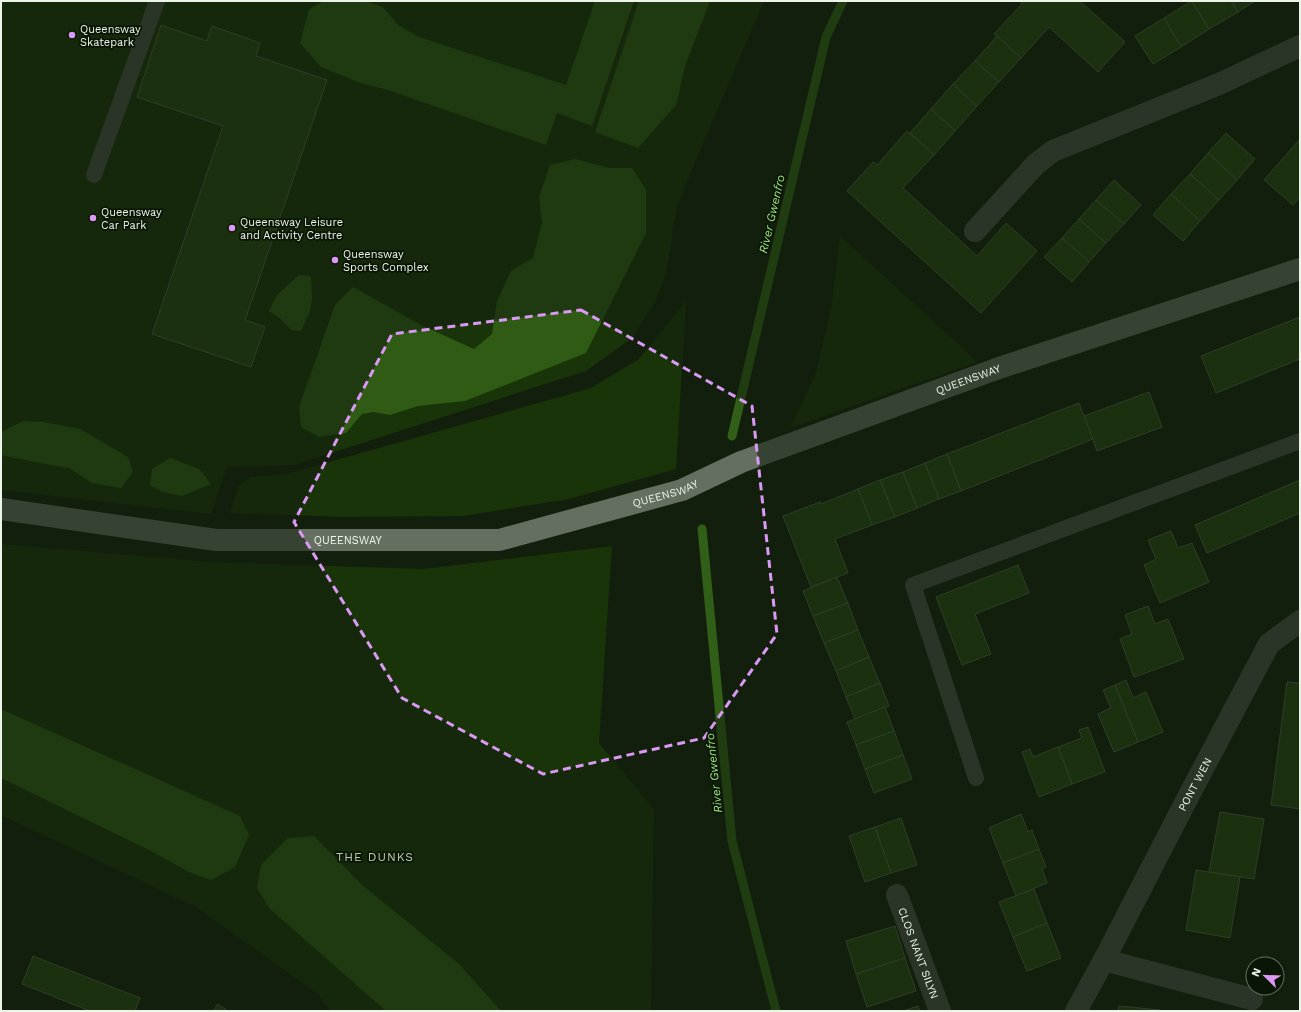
<svg xmlns="http://www.w3.org/2000/svg" width="1301" height="1012" viewBox="0 0 1301 1012" font-family="'Work Sans',sans-serif">
<rect width="100%" height="100%" fill="#131f0d"/>
<g fill="#193409">
<path d="M 1,1 L 764,1 L 693,167 L 677,208 L 673,227 L 671,245 L 666,274 L 654,304 L 632,338 L 586,371 L 294,465 L 227,467 L 211,514 L 1,490 Z"/>
<path d="M 840,236 L 978,362 L 790,428 L 816,373 L 832,303 Z"/>
<path d="M 686,301 L 676,469 L 569,499 L 463,516 L 343,517 L 230,513 L 239,485 L 251,477 L 287,474 L 591,388 L 639,359 Z"/>
<path d="M 1,544 L 212,562 L 423,569 L 612,546 L 599,743 L 654,809 L 651,1011 L 331,1011 L 317,993 L 194,906 L 1,815 Z"/>
</g>
<g fill="#2f5b14">
<path d="M 324,1 L 366,1 L 383,7 L 398,25 L 419,37 L 566,85 L 595,1 L 634,1 L 592,126 L 557,113 L 546,145 L 388,90 L 361,83 L 321,67 L 300,43 L 309,9 Z"/>
<path d="M 639,1 L 710,1 L 685,66 L 676,105 L 638,148 L 595,132 Z"/>
<path d="M 575,159 L 609,168 L 632,168 L 646,190 L 646,233 L 586,353 L 465,401 L 418,406 L 390,415 L 373,412 L 362,414 L 346,433 L 319,437 L 301,427 L 299,407 L 335,305 L 353,287 L 421,325 L 474,349 L 492,334 L 497,301 L 511,271 L 533,258 L 542,223 L 539,197 L 550,165 Z"/>
<path d="M 299,275 L 311,276 L 312,298 L 310,311 L 301,331 L 291,330 L 281,319 L 269,311 L 277,295 Z"/>
<path d="M 23,421 L 43,422 L 80,429 L 128,457 L 133,472 L 121,488 L 92,483 L 69,468 L 34,462 L 1,455 L 1,432 Z"/>
<path d="M 170,458 L 199,469 L 211,484 L 182,496 L 163,492 L 150,485 L 152,469 Z"/>
<path d="M 1,709 L 240,816 L 249,835 L 235,867 L 211,880 L 189,872 L 155,853 L 1,778 Z"/>
<path d="M 314,836 L 361,884 L 459,964 L 501,1011 L 386,1011 L 270,909 L 257,888 L 261,865 L 288,838 Z"/>
</g>
<g fill="none" stroke-linecap="round" stroke-linejoin="round">
<g stroke="#325f18" stroke-width="9">
<path d="M 732,436 L 826,37 L 843,1"/>
<path d="M 702,529 L 732,841 L 776,1011"/>
</g>
</g>
<g fill="#244611" stroke="#53624c">
<path d="M 1020,1 L 1080,1 L 1125,42 L 1098,72 L 1049,27 L 1021,58 L 994,34 L 1022,4 Z"/>
<path d="M 1192,1 L 1209,29 L 1181,47 L 1164,18 Z"/>
<path d="M 1192,1 L 1231,1 L 1238,12 L 1209,29 Z"/>
<path d="M 1231,1 L 1255,1 L 1238,12 Z"/>
<path d="M 1164,18 L 1181,47 L 1153,64 L 1135,36 Z"/>
<path d="M 161,25 L 207,41 L 212,26 L 260,43 L 256,56 L 327,80 L 245,320 L 265,327 L 251,367 L 152,334 L 223,126 L 137,97 Z"/>
<path d="M 997,36 L 1021,58 L 999,82 L 975,61 Z"/>
<path d="M 975,61 L 999,82 L 977,106 L 953,84 Z"/>
<path d="M 953,84 L 977,106 L 955,131 L 931,109 Z"/>
<path d="M 931,109 L 955,131 L 934,155 L 910,133 Z"/>
<path d="M 907,131 L 934,155 L 903,188 L 977,256 L 1006,223 L 1037,251 L 981,313 L 847,191 L 873,162 L 877,165 Z"/>
<path d="M 1226,133 L 1255,159 L 1237,180 L 1208,153 Z"/>
<path d="M 1300,139 L 1300,197 L 1293,205 L 1264,180 Z"/>
<path d="M 1208,153 L 1237,180 L 1219,200 L 1190,174 Z"/>
<path d="M 1190,174 L 1219,200 L 1200,221 L 1171,194 Z"/>
<path d="M 1114,180 L 1141,205 L 1124,224 L 1096,200 Z"/>
<path d="M 1171,194 L 1200,221 L 1183,241 L 1153,215 Z"/>
<path d="M 1096,200 L 1124,224 L 1106,243 L 1079,219 Z"/>
<path d="M 1079,219 L 1106,243 L 1089,262 L 1062,238 Z"/>
<path d="M 1062,238 L 1089,262 L 1072,282 L 1044,257 Z"/>
<path d="M 1300,317 L 1300,359 L 1216,393 L 1201,356 Z"/>
<path d="M 1149,392 L 1162,427 L 1097,451 L 1084,416 Z"/>
<path d="M 1079,403 L 1093,439 L 961,491 L 947,454 Z"/>
<path d="M 947,454 L 961,491 L 939,499 L 925,463 Z"/>
<path d="M 925,463 L 939,499 L 917,508 L 903,472 Z"/>
<path d="M 903,472 L 917,508 L 895,517 L 880,480 Z"/>
<path d="M 880,480 L 895,517 L 872,525 L 858,489 Z"/>
<path d="M 1300,480 L 1300,513 L 1207,553 L 1195,525 Z"/>
<path d="M 858,489 L 872,525 L 835,539 L 848,573 L 811,587 L 783,516 L 820,502 L 821,504 Z"/>
<path d="M 1171,531 L 1178,548 L 1192,543 L 1209,582 L 1160,603 L 1144,565 L 1156,559 L 1148,540 Z"/>
<path d="M 1018,565 L 1029,593 L 975,614 L 991,654 L 962,665 L 936,597 Z"/>
<path d="M 837,577 L 848,603 L 813,616 L 803,591 Z"/>
<path d="M 848,603 L 858,630 L 824,643 L 813,616 Z"/>
<path d="M 1148,606 L 1155,624 L 1168,619 L 1184,659 L 1134,677 L 1120,639 L 1132,634 L 1125,615 Z"/>
<path d="M 858,630 L 869,657 L 836,671 L 824,643 Z"/>
<path d="M 869,657 L 880,683 L 846,697 L 836,671 Z"/>
<path d="M 1126,680 L 1133,698 L 1146,692 L 1163,732 L 1138,742 L 1115,685 Z"/>
<path d="M 1287,682 L 1300,683 L 1300,809 L 1271,805 Z"/>
<path d="M 880,683 L 889,706 L 855,719 L 846,697 Z"/>
<path d="M 1115,685 L 1138,742 L 1114,752 L 1098,714 L 1111,708 L 1103,690 Z"/>
<path d="M 885,707 L 894,731 L 856,745 L 847,722 Z"/>
<path d="M 1088,727 L 1105,772 L 1072,784 L 1058,747 L 1082,738 L 1079,730 Z"/>
<path d="M 894,731 L 903,755 L 865,769 L 856,745 Z"/>
<path d="M 1058,747 L 1072,784 L 1039,797 L 1022,752 L 1030,749 L 1033,757 Z"/>
<path d="M 903,755 L 912,779 L 874,793 L 865,769 Z"/>
<path d="M 1220,812 L 1264,819 L 1254,879 L 1209,872 Z"/>
<path d="M 1021,814 L 1028,832 L 1032,830 L 1039,849 L 1003,863 L 989,828 Z"/>
<path d="M 901,818 L 917,865 L 891,873 L 875,827 Z"/>
<path d="M 875,827 L 891,873 L 865,882 L 849,836 Z"/>
<path d="M 1039,849 L 1046,867 L 1042,869 L 1047,883 L 1016,896 L 1003,863 Z"/>
<path d="M 1196,870 L 1240,877 L 1230,938 L 1186,930 Z"/>
<path d="M 1034,889 L 1047,923 L 1013,937 L 999,902 Z"/>
<path d="M 1047,923 L 1061,958 L 1027,971 L 1013,937 Z"/>
<path d="M 895,926 L 905,958 L 856,974 L 846,941 Z"/>
<path d="M 33,956 L 140,998 L 135,1011 L 90,1011 L 22,984 Z"/>
<path d="M 905,958 L 916,991 L 867,1007 L 856,974 Z"/>
<path d="M 218,1004 L 228,1011 L 213,1011 Z"/>
<path d="M 918,1006 L 920,1011 L 903,1011 Z"/>
<path d="M 1119,1006 L 1160,1010 L 1160,1011 L 1118,1011 Z"/>
</g>
<g fill="none" stroke-linecap="round" stroke-linejoin="round">
<g stroke="#4a5147" stroke-width="16">
<path d="M 94,175 L 157,1"/>
<path d="M 976,778 L 913,585 L 1300,441"/>
</g>
<g stroke="#4a5147" stroke-width="22">
<path d="M 975,231 L 1036,164 L 1053,151 L 1219,84 L 1300,46"/>
<path id="s1" d="M 897,895 L 940,1011"/>
<path d="M 1104,960 L 1252,999"/>
<path id="s2" d="M 1076,1011 L 1104,960 L 1187,799 L 1269,644 L 1300,621"/>
</g>
<path stroke="#646f60" stroke-width="22" id="s3" d="M 1,509 L 216,540 L 499,540 L 682,490 L 741,462 L 999,368 L 1300,269"/>
</g>
<path d="M0 0H1301V1012H0ZM 581,310 L 752,406 L 777,634 L 704,738 L 543,774 L 402,698 L 294,522 L 392,334 Z" fill="#131f0d" fill-opacity=".55" fill-rule="evenodd"/>
<path fill="none" stroke="#db99f5" stroke-width="3" stroke-dasharray="8 5" stroke-linejoin="round" d="M 581,310 L 752,406 L 777,634 L 704,738 L 543,774 L 402,698 L 294,522 L 392,334 Z"/>
<g fill="#db99f5" stroke="#0a1605" stroke-width="1.5">
<circle cx="72" cy="35" r="4"/>
<circle cx="93" cy="218" r="4"/>
<circle cx="232" cy="228" r="4"/>
<circle cx="335" cy="260" r="4"/>
</g>
<g text-anchor="middle" stroke-width="3.5" stroke-linejoin="round" paint-order="stroke">
<g font-size="11" fill="#ecf5e8" stroke="#0a1605" text-anchor="start">
<text x="80" y="33">Queensway<tspan x="80" dy="13">Skatepark</tspan></text>
<text x="101" y="216">Queensway<tspan x="101" dy="13">Car Park</tspan></text>
<text x="240" y="226">Queensway Leisure<tspan x="240" dy="13">and Activity Centre</tspan></text>
<text x="343" y="258">Queensway<tspan x="343" dy="13">Sports Complex</tspan></text>
</g>
<g font-size="11" fill="#ecf5e8" stroke="#0a1605">
<text dy="4" stroke="none"><textPath href="#s3" startOffset="997">QUEENSWAY</textPath></text>
<text dy="4" stroke="none"><textPath href="#s3" startOffset="673">QUEENSWAY</textPath></text>
<text dy="4" stroke="none"><textPath href="#s3" startOffset="349">QUEENSWAY</textPath></text>
<text dy="4" stroke="none"><textPath href="#s2" startOffset="256">PONT WEN</textPath></text>
<text dy="4" stroke="none"><textPath href="#s1" startOffset="62">CLOS NANT SILYN</textPath></text>
</g>
<g font-size="12" font-style="italic" fill="#9edf80" stroke="#0a1605">
<text transform="translate(772 214) rotate(-77)" y="4">River Gwenfro</text>
<text transform="translate(714 773) rotate(-96)" y="4">River Gwenfro</text>
</g>
<g font-size="12" letter-spacing="1" fill="#bccdb4" stroke="#0a1605">
<text x="375" y="861">THE DUNKS</text>
</g>
</g>
<rect width="1301" height="1012" fill="none" stroke="#ecf5e8" stroke-width="4"/>
<g transform="translate(1265 976) rotate(293)"><circle r="19" fill="#0a1605" stroke="#646f60"/>
<path d="M0-3L7 15L0 10L-7 15Z" fill="#db99f5"/>
<text y="-6" font-size="11" font-weight="bold" text-anchor="middle" fill="#ecf5e8">N</text>
</g>
</svg>
